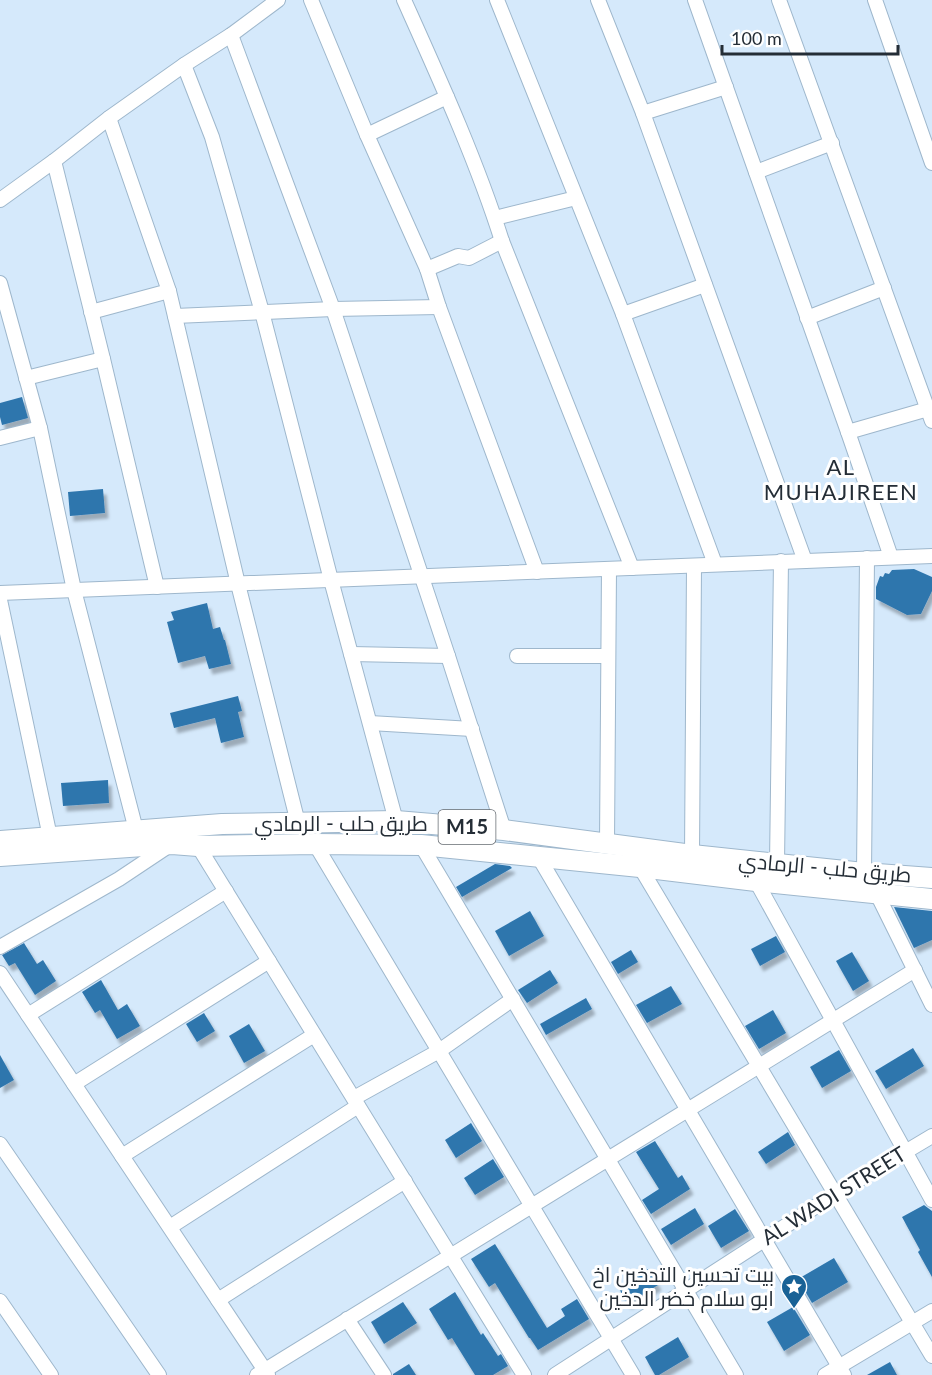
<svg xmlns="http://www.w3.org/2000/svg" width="932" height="1375" viewBox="0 0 932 1375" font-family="Lato,Cairo,sans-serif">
<defs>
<filter id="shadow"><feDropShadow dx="3.5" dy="5.5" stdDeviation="1.5" flood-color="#0004"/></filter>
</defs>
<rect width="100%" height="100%" fill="#d5e9fb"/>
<g fill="#2f76ad" filter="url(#shadow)">
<path d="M 22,397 L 28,418 L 2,425 L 0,417 L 0,403 Z"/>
<path d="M 103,489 L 105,513 L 70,516 L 68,492 Z"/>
<path d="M 914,569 L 932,577 L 932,591 L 921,614 L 907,615 L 876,599 L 876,587 L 880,576 L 883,577 L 885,573 L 889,574 L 892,570 Z"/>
<path d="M 207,603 L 213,629 L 220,627 L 224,640 L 225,640 L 231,664 L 209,669 L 205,656 L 178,663 L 167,622 L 174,620 L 171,612 Z"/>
<path d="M 238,696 L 242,711 L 238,712 L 244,737 L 221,743 L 215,718 L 174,728 L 170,713 Z"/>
<path d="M 108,780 L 109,803 L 63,806 L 61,783 Z"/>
<path d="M 495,864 L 510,866 L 512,868 L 462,897 L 456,887 Z"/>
<path d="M 894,907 L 932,911 L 932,940 L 914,948 Z"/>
<path d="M 530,911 L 544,936 L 509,956 L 495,931 Z"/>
<path d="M 776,936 L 785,952 L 760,966 L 751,949 Z"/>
<path d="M 24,943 L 37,964 L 43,960 L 56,981 L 35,995 L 15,963 L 9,966 L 2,955 Z"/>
<path d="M 631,950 L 638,962 L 618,974 L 611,962 Z"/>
<path d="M 852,952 L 869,981 L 853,991 L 836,961 Z"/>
<path d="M 550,970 L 558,983 L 527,1003 L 518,990 Z"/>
<path d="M 101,980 L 118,1010 L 127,1004 L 140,1026 L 117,1039 L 100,1010 L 95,1013 L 82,992 Z"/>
<path d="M 671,986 L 682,1004 L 647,1023 L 636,1005 Z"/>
<path d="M 586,998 L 592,1009 L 546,1035 L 540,1024 Z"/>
<path d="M 773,1010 L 786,1033 L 759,1049 L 745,1026 Z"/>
<path d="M 204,1013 L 215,1031 L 197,1042 L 186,1024 Z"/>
<path d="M 249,1024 L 265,1051 L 244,1063 L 229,1036 Z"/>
<path d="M 913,1048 L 924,1066 L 886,1089 L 875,1071 Z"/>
<path d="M 839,1050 L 851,1071 L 822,1088 L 810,1067 Z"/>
<path d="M 0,1055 L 14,1080 L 0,1088 Z"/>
<path d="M 471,1123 L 482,1141 L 456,1158 L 445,1140 Z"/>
<path d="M 788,1132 L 795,1145 L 766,1164 L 758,1152 Z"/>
<path d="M 655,1141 L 678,1178 L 682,1175 L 690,1189 L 651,1214 L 642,1200 L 659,1189 L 636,1152 Z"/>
<path d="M 493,1159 L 504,1177 L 475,1195 L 464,1178 Z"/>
<path d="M 924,1205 L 932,1211 L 932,1277 L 918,1252 L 920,1250 L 902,1217 Z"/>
<path d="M 695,1208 L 704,1224 L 671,1245 L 661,1229 Z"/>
<path d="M 735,1209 L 749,1231 L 721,1248 L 708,1226 Z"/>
<path d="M 495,1244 L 547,1328 L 565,1316 L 561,1309 L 577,1299 L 589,1319 L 538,1350 L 530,1338 L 529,1338 L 495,1283 L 489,1287 L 471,1259 Z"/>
<path d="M 834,1258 L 848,1282 L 812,1303 L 798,1279 Z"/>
<path d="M 648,1269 L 658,1285 L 628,1304 L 618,1287 Z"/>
<path d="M 455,1292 L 481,1335 L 483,1333 L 498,1356 L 501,1354 L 508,1366 L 493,1375 L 475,1375 L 452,1338 L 448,1340 L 429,1309 Z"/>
<path d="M 403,1302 L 417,1323 L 384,1344 L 371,1322 Z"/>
<path d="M 793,1307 L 810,1335 L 784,1351 L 767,1322 Z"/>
<path d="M 678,1337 L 689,1357 L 659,1375 L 655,1375 L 645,1357 Z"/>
<path d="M 890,1362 L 897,1375 L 867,1375 Z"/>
<path d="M 409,1364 L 416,1375 L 393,1375 L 393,1374 Z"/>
</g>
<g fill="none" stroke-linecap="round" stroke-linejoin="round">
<defs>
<g id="minor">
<path d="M 311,0 L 367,135 L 427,269 L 439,307 L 537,572"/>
<path d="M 404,0 C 439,78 476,159 502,241 L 632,568"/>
<path d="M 497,0 L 623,314 L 715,564"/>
<path d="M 598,0 L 643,113 L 805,561"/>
<path d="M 695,0 L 848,432 L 891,557"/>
<path d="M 779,0 L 932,421"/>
<path d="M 875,0 L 932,163"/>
<path d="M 231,35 L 333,309 L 448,656 L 504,830"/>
<path d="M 184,65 L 212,137 L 262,312 L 331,580 L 396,821"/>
<path d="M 643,113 L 726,87"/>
<path d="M 109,118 L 169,291 L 238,584 L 298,823"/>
<path d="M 367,135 L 447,97"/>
<path d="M 54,161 L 103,359 L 157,587"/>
<path d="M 756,172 L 832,143"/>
<path d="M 0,200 L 54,161 L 109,118 L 184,65 L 231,35 L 278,0"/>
<path d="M 495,218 L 576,198"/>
<path d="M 427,269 L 458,256 L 469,258 L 502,241"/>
<path d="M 0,283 L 40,428 L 74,590 L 136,830"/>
<path d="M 91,312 L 169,291"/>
<path d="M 623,314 L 705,285"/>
<path d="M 175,316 L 333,309 L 439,307"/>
<path d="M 807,318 L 884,288"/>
<path d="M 26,378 L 103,359"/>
<path d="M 848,432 L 928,409"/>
<path d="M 0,438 L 40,428"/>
<path d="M 0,593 L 932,556"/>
<path d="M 0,600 L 50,837"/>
<path d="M 351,654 L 448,656"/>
<path d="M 517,656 L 608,656"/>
<path d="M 370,723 L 472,729"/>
<path d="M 315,844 L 633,1375"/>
<path d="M 607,844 L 609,569"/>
<path d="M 421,845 L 736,1375"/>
<path d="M 198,846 L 524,1375"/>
<path d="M 692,855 L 694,566"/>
<path d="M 538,856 L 844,1375"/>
<path d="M 777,864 L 781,561"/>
<path d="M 640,867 L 932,1356"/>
<path d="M 864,873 L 867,558"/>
<path d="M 756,881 L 932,1200"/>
<path d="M 877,894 L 932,1005"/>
<path d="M 0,947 L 119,879 L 170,845"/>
<path d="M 0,973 L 268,1375"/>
<path d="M 28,1015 L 226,891"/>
<path d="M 74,1084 L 269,961"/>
<path d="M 354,1098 L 439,1051 L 513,999"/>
<path d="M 0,1144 L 159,1375"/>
<path d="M 122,1156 L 314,1035"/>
<path d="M 170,1227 L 358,1106"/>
<path d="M 218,1300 L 405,1181"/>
<path d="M 0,1301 L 51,1375"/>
<path d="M 347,1319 L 384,1375"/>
<path d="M 257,1375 L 915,970"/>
<path d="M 555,1375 L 835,1194 L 932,1136"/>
<path d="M 825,1375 L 932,1311"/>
</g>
<g id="highway">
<path d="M 0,841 L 222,824 L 396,821 L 504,830 L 692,855 L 864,873 L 932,878"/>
<path d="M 0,856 L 172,844 L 198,846 L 315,844 L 421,845 L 640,867 L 756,881 L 932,899"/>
</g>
</defs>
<use href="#minor" stroke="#9eb7cc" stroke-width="16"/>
<use href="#highway" stroke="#9eb7cc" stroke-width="22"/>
<use href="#minor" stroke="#fff" stroke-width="14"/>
<use href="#highway" stroke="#fff" stroke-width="20"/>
</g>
<defs>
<symbol id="sight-pin" viewBox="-11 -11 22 30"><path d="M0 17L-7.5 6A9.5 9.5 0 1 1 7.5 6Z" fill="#196296" stroke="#fff"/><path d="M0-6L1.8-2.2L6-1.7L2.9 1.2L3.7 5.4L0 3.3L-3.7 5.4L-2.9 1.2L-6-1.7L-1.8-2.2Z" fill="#fff"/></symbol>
</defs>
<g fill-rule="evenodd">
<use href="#sight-pin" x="779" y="1272" width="30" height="40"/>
</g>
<g text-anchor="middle" stroke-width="6" stroke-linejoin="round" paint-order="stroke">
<rect fill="#fff" stroke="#666c72" stroke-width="1.5" x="438.5" y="810" width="57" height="34" rx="4.5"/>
<g font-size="20" font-weight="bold" fill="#242d36">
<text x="467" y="834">M15</text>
</g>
<g font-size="21" fill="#242d36" stroke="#fff">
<text x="341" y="831">طريق حلب - الرمادي</text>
<text transform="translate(825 868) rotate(5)" y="7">طريق حلب - الرمادي</text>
<text transform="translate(834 1196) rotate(-32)" y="7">AL WADI STREET</text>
</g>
<g font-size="21" fill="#242d36" stroke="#fff" text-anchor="end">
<text x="774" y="1282">بيت تحسين التدخين اخ<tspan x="774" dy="24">ابو سلام خضر الدخين</tspan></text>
</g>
<g font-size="22" letter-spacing="1.5" fill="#242d36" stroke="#fff">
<text x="841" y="475">AL<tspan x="841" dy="25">MUHAJIREEN</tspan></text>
</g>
</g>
<path d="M722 45v9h176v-9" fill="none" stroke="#242d36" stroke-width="3"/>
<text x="731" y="45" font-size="18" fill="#242d36" stroke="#ffffff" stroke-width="4.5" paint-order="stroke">100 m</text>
</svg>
